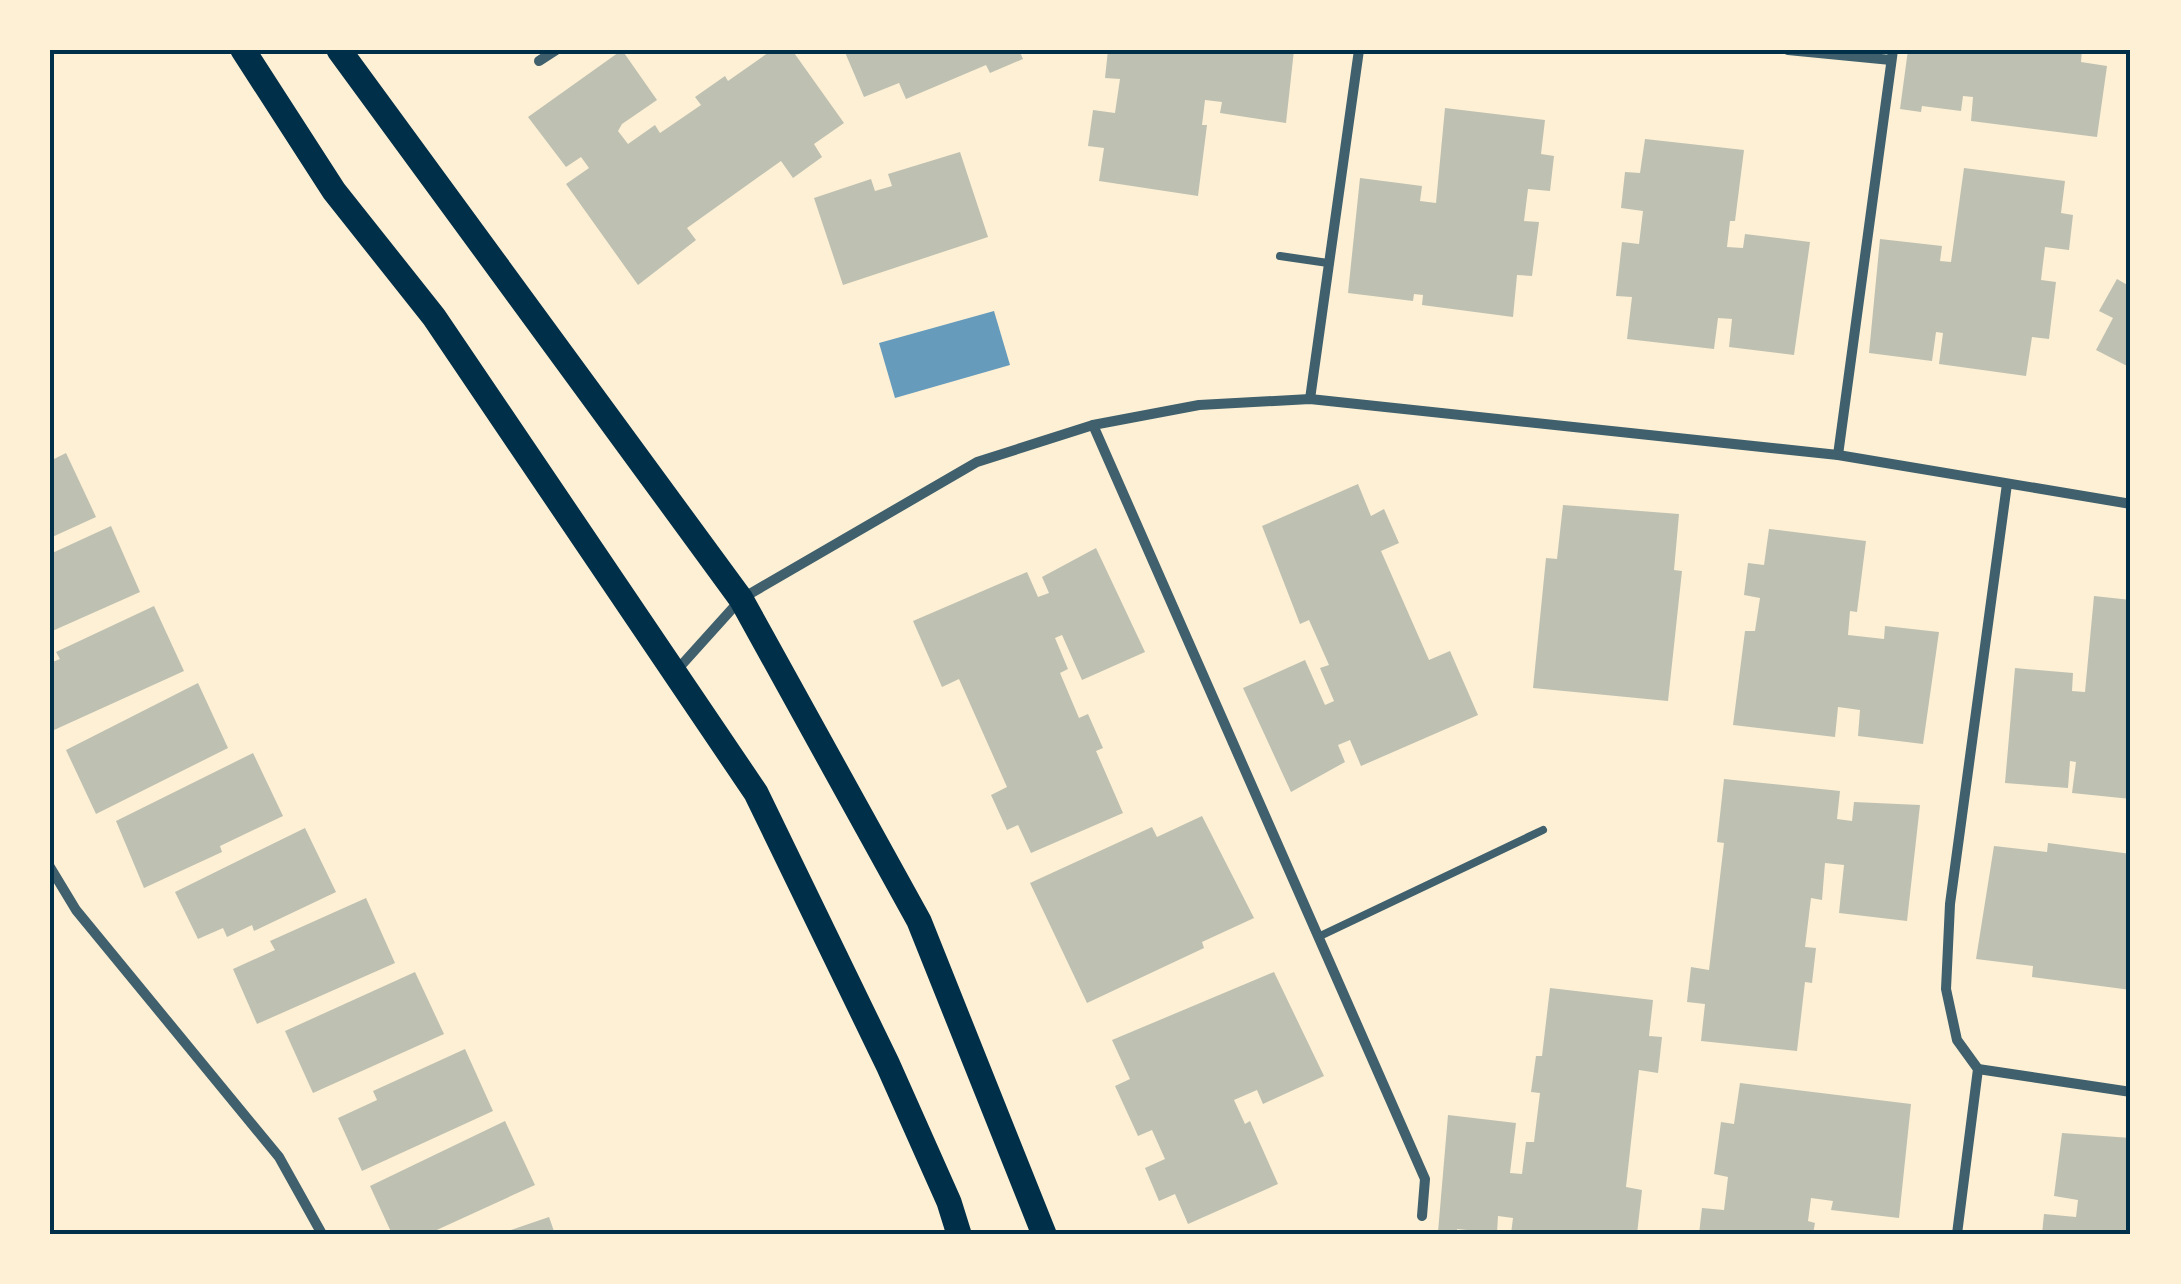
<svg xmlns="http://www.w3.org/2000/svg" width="2181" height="1284" viewBox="0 0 2181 1284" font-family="'Nunito Sans',sans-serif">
<rect width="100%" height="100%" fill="#fdf0d5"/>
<path fill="#669bbc" d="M 994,311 L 1010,365 L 895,398 L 879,343 Z"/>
<g fill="#bec0b2">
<path d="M 622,50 L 657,100 L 622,124 L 618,131 L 628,144 L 655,125 L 660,133 L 701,105 L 695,97 L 725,76 L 728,81 L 772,50 L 792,50 L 844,123 L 814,144 L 822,157 L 793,178 L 781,161 L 687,228 L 696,240 L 638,285 L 566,184 L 589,168 L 581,157 L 566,167 L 528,117 Z"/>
<path d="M 844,50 L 1019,50 L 1023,59 L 990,73 L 986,65 L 906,99 L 899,83 L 864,97 Z"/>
<path d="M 1108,50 L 1294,50 L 1286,123 L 1220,113 L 1222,102 L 1205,100 L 1202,125 L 1207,125 L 1198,196 L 1099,181 L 1104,148 L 1088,146 L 1093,110 L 1115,113 L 1120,79 L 1105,78 Z"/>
<path d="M 1908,50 L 2082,50 L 2081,62 L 2107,66 L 2097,137 L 1971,121 L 1973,97 L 1963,96 L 1961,111 L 1922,106 L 1921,112 L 1900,109 Z"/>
<path d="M 1445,108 L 1545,120 L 1541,154 L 1554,156 L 1550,191 L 1528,189 L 1524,221 L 1539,222 L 1532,276 L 1517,275 L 1513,317 L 1422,305 L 1423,295 L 1414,294 L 1413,301 L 1348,293 L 1360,178 L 1422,186 L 1420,201 L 1436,203 Z"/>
<path d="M 1645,139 L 1744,150 L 1735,221 L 1730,221 L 1727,247 L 1743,248 L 1745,234 L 1810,242 L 1794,355 L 1729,347 L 1732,319 L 1718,318 L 1714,349 L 1627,339 L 1632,297 L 1616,296 L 1622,242 L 1639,244 L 1643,211 L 1621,208 L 1625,172 L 1640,173 Z"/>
<path d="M 960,152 L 988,237 L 843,285 L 814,198 L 871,179 L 875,191 L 892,186 L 888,174 Z"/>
<path d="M 1964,168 L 2065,181 L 2061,213 L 2073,215 L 2069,250 L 2045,247 L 2041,280 L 2056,282 L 2049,339 L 2032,337 L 2026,376 L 1939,364 L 1943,333 L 1936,332 L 1932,361 L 1869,353 L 1880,239 L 1942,246 L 1940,261 L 1951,262 Z"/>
<path d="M 2117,279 L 2131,287 L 2131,368 L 2096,350 L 2113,318 L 2099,311 Z"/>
<path d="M 66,453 L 96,517 L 50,538 L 50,461 Z"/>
<path d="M 1358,484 L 1371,516 L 1384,509 L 1399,543 L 1381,551 L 1429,660 L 1450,651 L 1478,715 L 1361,766 L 1350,740 L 1338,745 L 1345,762 L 1291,792 L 1243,688 L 1305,660 L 1325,705 L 1334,701 L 1320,668 L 1329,665 L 1309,620 L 1300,624 L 1262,526 Z"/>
<path d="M 1563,505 L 1679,514 L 1674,570 L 1682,571 L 1668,701 L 1533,688 L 1546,558 L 1557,559 Z"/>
<path d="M 111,526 L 140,592 L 50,632 L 50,554 Z"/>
<path d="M 1769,529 L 1866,541 L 1857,612 L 1850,611 L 1848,635 L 1884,639 L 1885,626 L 1939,632 L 1923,744 L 1858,736 L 1860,710 L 1838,707 L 1835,737 L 1733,725 L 1745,631 L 1755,631 L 1760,598 L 1744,595 L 1748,563 L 1764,565 Z"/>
<path d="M 1096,548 L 1145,652 L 1082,680 L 1062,635 L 1055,638 L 1068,669 L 1060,673 L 1079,718 L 1088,714 L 1103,748 L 1096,751 L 1123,813 L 1031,853 L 1018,825 L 1007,830 L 991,795 L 1007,787 L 959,679 L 942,687 L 913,621 L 1027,572 L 1038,597 L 1049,593 L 1042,577 Z"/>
<path d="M 2094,596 L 2131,600 L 2131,799 L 2072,793 L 2076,762 L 2070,761 L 2068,788 L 2005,783 L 2015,668 L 2073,673 L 2072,691 L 2085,692 Z"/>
<path d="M 154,606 L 184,671 L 54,730 L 50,737 L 50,663 L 60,659 L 56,652 Z"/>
<path d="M 198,683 L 228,748 L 96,814 L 66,750 Z"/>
<path d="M 253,753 L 283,816 L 220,846 L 222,852 L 144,888 L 116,821 Z"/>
<path d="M 1724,779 L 1840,791 L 1837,819 L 1852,821 L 1854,802 L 1920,805 L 1907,921 L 1839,913 L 1844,865 L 1825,863 L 1822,900 L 1811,898 L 1805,947 L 1816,948 L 1812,983 L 1805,982 L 1797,1051 L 1701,1041 L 1705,1004 L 1687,1002 L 1691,967 L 1709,970 L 1724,843 L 1717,842 Z"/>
<path d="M 1202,816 L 1254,918 L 1202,942 L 1204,948 L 1087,1003 L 1030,883 L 1152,827 L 1157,837 Z"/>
<path d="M 305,828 L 336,892 L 254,931 L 252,925 L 227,937 L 223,928 L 198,939 L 175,892 Z"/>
<path d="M 2048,843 L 2131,854 L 2131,990 L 2032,977 L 2033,966 L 1976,959 L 1994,846 L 2047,852 Z"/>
<path d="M 366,898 L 395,963 L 257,1024 L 233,969 L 275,950 L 270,941 Z"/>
<path d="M 415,972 L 444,1034 L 313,1093 L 285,1031 Z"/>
<path d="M 1274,972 L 1324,1076 L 1263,1104 L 1257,1090 L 1234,1100 L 1245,1124 L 1250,1121 L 1278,1184 L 1188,1224 L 1175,1194 L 1159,1201 L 1145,1168 L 1165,1159 L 1152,1130 L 1138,1136 L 1115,1086 L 1130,1079 L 1112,1040 Z"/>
<path d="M 1550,988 L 1653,1000 L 1649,1036 L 1662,1037 L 1658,1073 L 1639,1070 L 1626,1187 L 1642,1190 L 1637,1234 L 1511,1234 L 1513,1218 L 1498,1216 L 1497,1233 L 1457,1229 L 1457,1233 L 1438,1232 L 1448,1115 L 1516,1123 L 1510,1173 L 1522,1174 L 1526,1142 L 1534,1142 L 1540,1093 L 1531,1092 L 1536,1056 L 1542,1056 Z"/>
<path d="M 465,1049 L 493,1111 L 362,1171 L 338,1118 L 377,1100 L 373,1091 Z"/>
<path d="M 1740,1083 L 1911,1104 L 1899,1218 L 1831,1210 L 1833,1201 L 1811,1198 L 1808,1221 L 1815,1223 L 1813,1234 L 1699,1234 L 1702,1208 L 1724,1210 L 1728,1177 L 1714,1174 L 1721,1122 L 1734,1124 Z"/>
<path d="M 505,1121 L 535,1185 L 428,1234 L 392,1234 L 370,1186 Z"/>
<path d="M 2062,1133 L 2131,1138 L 2131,1234 L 2042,1234 L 2044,1214 L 2076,1217 L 2078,1200 L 2054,1196 Z"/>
<path d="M 549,1217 L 555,1234 L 502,1234 L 502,1233 Z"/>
</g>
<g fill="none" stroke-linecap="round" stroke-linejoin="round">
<g stroke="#3f606c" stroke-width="8">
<path d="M 1280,256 L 1328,263"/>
<path d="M 1318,937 L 1543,830"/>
</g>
<g stroke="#3f606c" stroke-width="10">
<path d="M 1788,50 L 1891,60"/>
<path d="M 539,61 L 556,50"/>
<path d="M 1310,399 L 1359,50"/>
<path d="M 1093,425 L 1425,1179 L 1422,1216"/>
<path d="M 1838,455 L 1893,50"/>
<path d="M 677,670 L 741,599 L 977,462 L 1093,425 L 1199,405 L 1310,399 L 1838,455 L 2131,504"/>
<path d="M 50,867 L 76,910 L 279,1157 L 322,1234"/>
<path d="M 1978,1069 L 2131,1092"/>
<path d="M 1957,1234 L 1978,1069 L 1957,1040 L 1946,989 L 1950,904 L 2007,484"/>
</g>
<g stroke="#003049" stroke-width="25">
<path d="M 243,50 L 334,191 L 434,317 L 756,793 L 888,1065 L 949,1202 L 959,1234"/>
<path d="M 339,50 L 741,599 L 919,921 L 1044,1234"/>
</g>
</g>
<rect width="2181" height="1284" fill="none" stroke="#fdf0d5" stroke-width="105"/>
<rect x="52" y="52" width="2076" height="1180" fill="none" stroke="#003049" stroke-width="4"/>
</svg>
